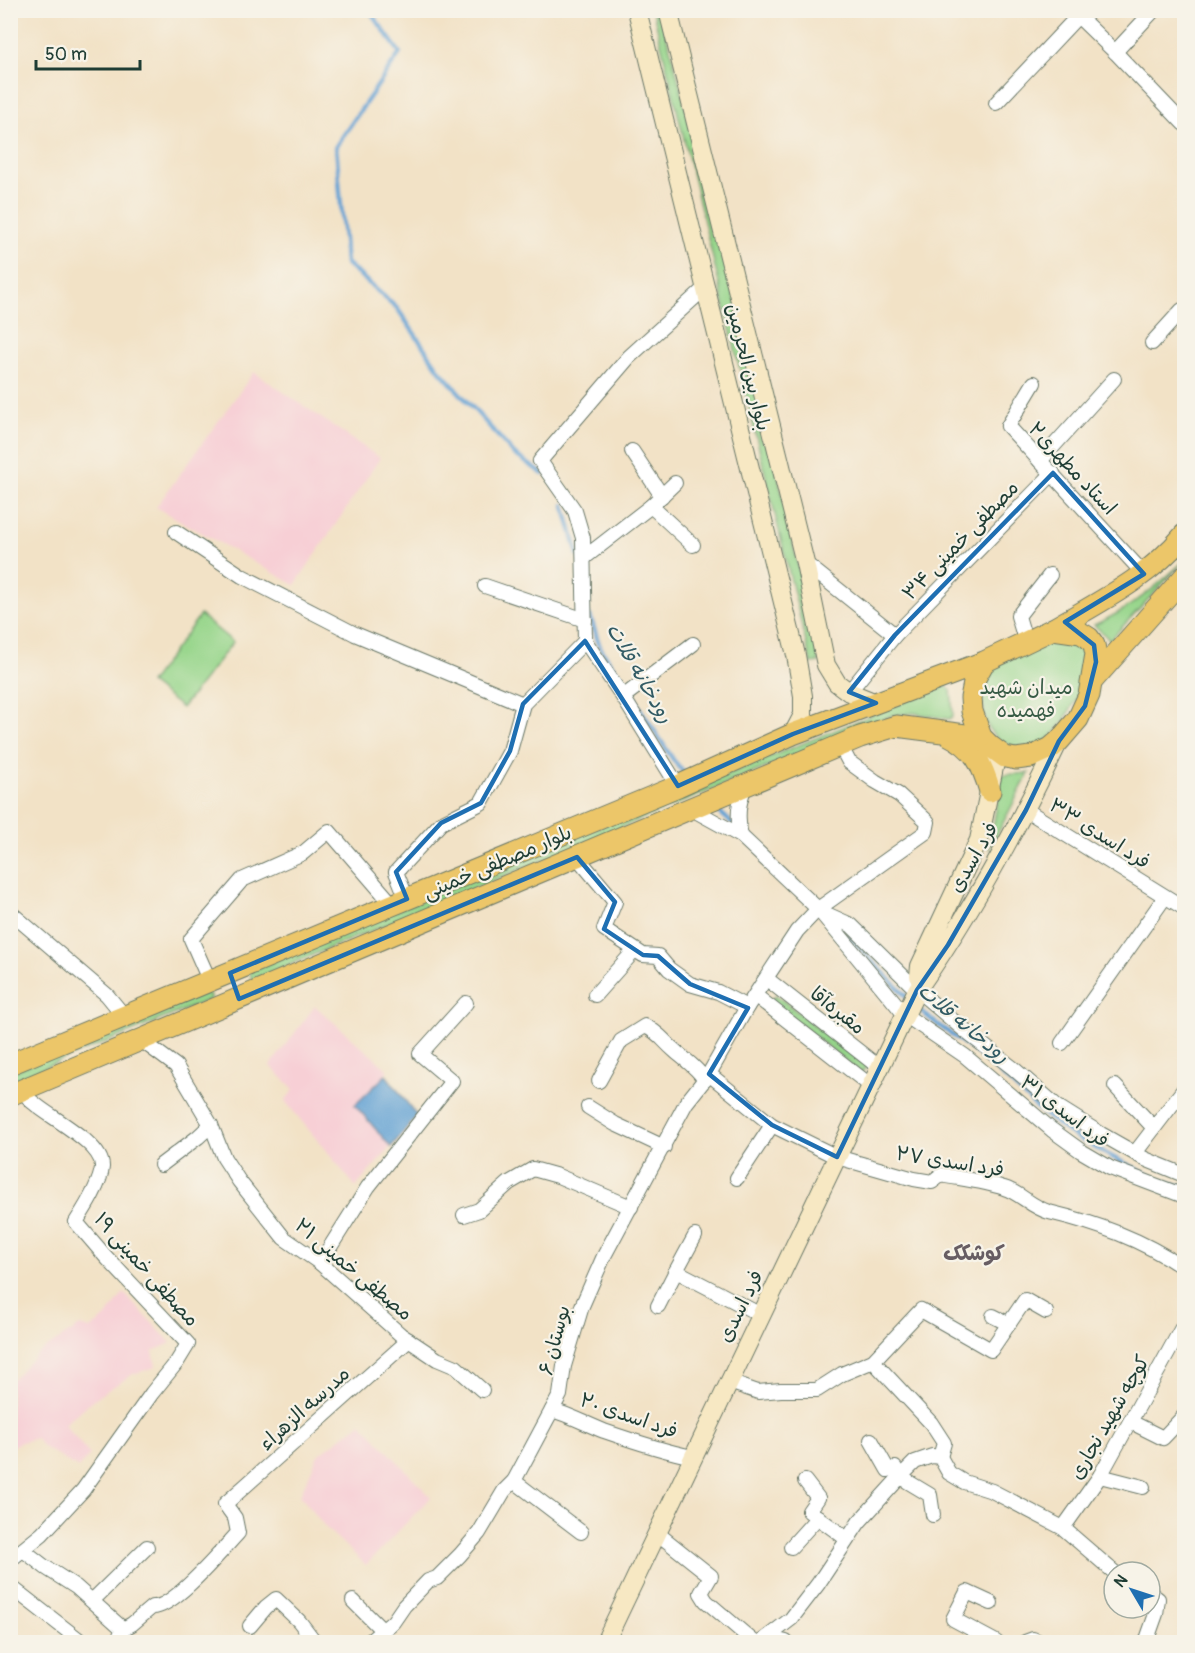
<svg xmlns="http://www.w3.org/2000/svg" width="1195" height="1653" viewBox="0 0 1195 1653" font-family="Pangolin,'Playpen Sans Arabic',sans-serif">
<rect width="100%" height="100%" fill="#f7f3e8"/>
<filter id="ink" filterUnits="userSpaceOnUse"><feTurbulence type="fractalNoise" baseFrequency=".0167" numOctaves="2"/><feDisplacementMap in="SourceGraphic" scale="12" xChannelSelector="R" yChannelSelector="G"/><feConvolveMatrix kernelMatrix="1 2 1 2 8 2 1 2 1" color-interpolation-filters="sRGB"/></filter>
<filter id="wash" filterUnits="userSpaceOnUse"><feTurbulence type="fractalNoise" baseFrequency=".008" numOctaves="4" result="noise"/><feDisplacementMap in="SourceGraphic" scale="24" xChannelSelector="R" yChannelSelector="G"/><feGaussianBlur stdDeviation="1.35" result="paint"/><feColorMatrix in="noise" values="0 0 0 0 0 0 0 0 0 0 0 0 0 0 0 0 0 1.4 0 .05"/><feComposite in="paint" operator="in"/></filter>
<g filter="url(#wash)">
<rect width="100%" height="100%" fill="#f2e2c6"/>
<g fill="#f7cfd5">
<path d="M 254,372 L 380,458 L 295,585 L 156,507 Z"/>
<path d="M 315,1006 L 387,1069 L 386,1075 L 417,1116 L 356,1187 L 285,1101 L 294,1089 L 270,1066 Z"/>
<path d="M 124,1293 L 171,1343 L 153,1351 L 156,1367 L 133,1374 L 97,1397 L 64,1424 L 90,1455 L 78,1468 L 43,1447 L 36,1438 L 18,1443 L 11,1448 L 11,1381 L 38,1353 L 80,1326 L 90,1329 L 105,1318 Z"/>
<path d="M 361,1423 L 431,1497 L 366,1565 L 326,1528 L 300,1495 L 318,1455 Z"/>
</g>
<g fill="#96d58a" stroke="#5a895f" stroke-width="1.5">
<path d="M 653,11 L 658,11 L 671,51 L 764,412 L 819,662 L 811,663 Z"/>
<path d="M 1184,561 L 1110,640 L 1094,625 C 1129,610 1156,587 1184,561 Z"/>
<path d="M 200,615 L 233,642 L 182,708 L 150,683 Z"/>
<path d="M 1073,637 C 1075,640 1081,643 1083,646 C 1088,655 1085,678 1082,687 C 1078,699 1059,730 1050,738 C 1033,752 1006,750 992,733 C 985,724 984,713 983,702 C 982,693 981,684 986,676 C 997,658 1053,639 1073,637 Z"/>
<path d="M 945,685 L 951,690 L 953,716 L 949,719 L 914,713 L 893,715 L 252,980 L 249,971 Z"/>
<path d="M 1029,773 L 989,850 L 1002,775 Z"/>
<path d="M 207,991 L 211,999 L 11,1081 L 11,1072 Z"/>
<path d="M 776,995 L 867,1066 L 861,1073 L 770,1001 Z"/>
</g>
<path fill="#60a0d3" stroke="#406e84" stroke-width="1.5" d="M 386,1075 L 417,1116 L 391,1147 L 355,1105 Z"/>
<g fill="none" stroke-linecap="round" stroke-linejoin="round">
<g stroke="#60a0d3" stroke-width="4.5">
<path d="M 369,10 L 400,53 L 336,146 L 346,263 L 397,308 L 440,371 L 514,454 L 543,474"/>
<path d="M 564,505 L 578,555"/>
<path d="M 590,616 L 600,647 L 674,761 L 686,775"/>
<path d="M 713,806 L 736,827"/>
<path d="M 847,935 L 908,998"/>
<path d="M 914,1004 C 933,1024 951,1033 972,1049 C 999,1070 1022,1095 1048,1117 C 1079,1142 1120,1161 1156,1179"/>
<path d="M 1164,1182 L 1184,1187"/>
</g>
</g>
</g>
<g filter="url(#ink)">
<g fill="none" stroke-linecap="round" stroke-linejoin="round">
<defs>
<g id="minor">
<path d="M 1115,52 L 1154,10"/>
<path d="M 996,103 L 1078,16 L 1115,52 L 1184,124"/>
<path d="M 1152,343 L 1182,310 L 1184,313"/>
<path d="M 1034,383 L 1008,426 L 1144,574"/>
<path d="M 632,451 L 662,496"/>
<path d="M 1040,461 L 1114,379"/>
<path d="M 651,506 L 693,545"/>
<path d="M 176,532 L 242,576 L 355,634 L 523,704"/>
<path d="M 584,558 L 651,506 L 675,483"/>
<path d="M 805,563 L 895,635"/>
<path d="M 485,586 L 585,620"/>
<path d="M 1026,643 L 1018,616 L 1050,575"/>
<path d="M 849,692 L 895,635 L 1053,473"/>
<path d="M 623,697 L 693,644"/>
<path d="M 678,786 L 623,697 L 585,641 L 583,538 L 575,511 L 540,461 L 629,357 L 706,287"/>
<path d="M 690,808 L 741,836 L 818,909 L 905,1015 L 965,1056 L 1052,1130 L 1081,1151 L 1110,1168 L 1184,1196"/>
<path d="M 1026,810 L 1184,908"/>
<path d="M 741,836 C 737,817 738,804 745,786"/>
<path d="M 577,857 L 615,902 L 604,929 L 643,955 L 658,956 L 669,969 L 690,984 L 718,992 L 747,1007"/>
<path d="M 407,899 L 396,872 L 441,823 L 481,803 L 510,751 L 523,704 L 585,641"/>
<path d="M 10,912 L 107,995 L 125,1017"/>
<path d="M 822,912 L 851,925 L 917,990 L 970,1035 L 1013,1068 L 1058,1107 L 1101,1134 L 1145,1159 L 1184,1175"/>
<path d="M 767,979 L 880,1068"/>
<path d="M 210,982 L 191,939 L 242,880 L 303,853 L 329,831 L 393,905"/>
<path d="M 595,995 L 635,950"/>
<path d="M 756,996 L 871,1086"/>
<path d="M 141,1040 L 176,1066 L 211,1125 L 224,1158 L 239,1181 L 284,1238 L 320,1263 L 401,1335 L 437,1359 L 456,1367 L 482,1390"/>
<path d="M 1062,1043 L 1165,897"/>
<path d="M 709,1074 L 772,1125 L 837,1157 L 914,1179 L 932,1182 L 941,1175 C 962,1179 984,1181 1004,1188 C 1019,1192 1031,1207 1049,1212 C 1099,1224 1141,1239 1184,1268"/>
<path d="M 599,1081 L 621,1041 L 645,1026 C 660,1033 662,1040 674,1050 C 685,1060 697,1067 705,1080"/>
<path d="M 1115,1086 L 1154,1128"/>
<path d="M 588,1107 L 615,1124 L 664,1147"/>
<path d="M 1135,1153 L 1184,1089"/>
<path d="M 161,1165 L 198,1137 L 211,1125"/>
<path d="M 737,1178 L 772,1125"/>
<path d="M 464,1215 L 479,1210 L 509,1183 L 533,1169 L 558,1176 L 631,1207"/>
<path d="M 695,1236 L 676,1271 L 761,1315"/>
<path d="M 320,1263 L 368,1187 L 452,1081 L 420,1054 L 466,1003"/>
<path d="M 658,1306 L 676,1271"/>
<path d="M 993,1316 L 1009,1324"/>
<path d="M 873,1361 L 931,1423 L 944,1443 L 940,1457"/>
<path d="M 729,1382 L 758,1392 L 781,1390 L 817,1390 L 842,1374 L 873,1361 L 921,1310 L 991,1350 L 1025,1300 L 1046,1312"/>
<path d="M 552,1410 C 570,1415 586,1424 604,1431 C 633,1441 663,1451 693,1457"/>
<path d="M 1131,1422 L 1163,1438 L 1184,1416"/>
<path d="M 871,1440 L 888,1470 L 895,1468 L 900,1477 L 930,1495 L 933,1515"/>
<path d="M 1100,1476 L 1143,1487"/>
<path d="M 514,1481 L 581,1532"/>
<path d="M 805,1481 L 818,1498 L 809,1511 L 847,1539"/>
<path d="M 1063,1528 L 1100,1476 L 1184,1324"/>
<path d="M 657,1533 L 711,1576 L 701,1593 L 706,1601 L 754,1642"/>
<path d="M 791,1547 L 818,1517"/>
<path d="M 23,1550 L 45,1567 L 76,1587 L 123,1629"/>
<path d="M 10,1560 L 42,1534 L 83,1490 L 152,1393 L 177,1362 L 188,1344 L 106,1257 L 76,1222 C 85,1208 101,1183 102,1167 C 103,1144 51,1118 35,1104 C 30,1101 26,1095 23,1090"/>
<path d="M 10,1586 L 82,1642"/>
<path d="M 93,1600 L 147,1547"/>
<path d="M 353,1601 L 383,1631"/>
<path d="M 991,1603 L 967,1592 L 953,1619 L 996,1642"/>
<path d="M 250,1626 L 266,1607 L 276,1599 L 299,1621 L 315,1642"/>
<path d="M 117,1642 L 123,1629 L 132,1624 L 152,1607 C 173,1609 223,1549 238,1533 L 235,1518 L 225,1504 L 409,1340"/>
<path d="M 369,1642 L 393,1622 L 404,1606 L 428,1581 L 437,1578 L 460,1555 L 479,1533 L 504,1491 L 514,1481 L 560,1395 L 564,1366 L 582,1306 L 604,1256 L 686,1103 L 709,1074 L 747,1007 L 797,931 L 818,909 L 926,832 L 928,822 L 899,795 L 875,781 L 849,762 L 840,745"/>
<path d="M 761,1642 L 791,1619 L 818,1584 L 859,1522 L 900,1477 L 915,1462 L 932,1456 L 940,1457 L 949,1473 L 964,1482 L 992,1491 L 1063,1528 L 1114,1572"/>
<path d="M 768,1642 L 782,1641 L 786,1642"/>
<path d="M 1025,1642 L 1033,1639 L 1040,1642"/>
<path d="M 1146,1642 L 1156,1614 L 1158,1599 L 1150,1593"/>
</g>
<g id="secondary">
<path d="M 637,10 L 796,655 L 803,696 L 803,715 L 793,734"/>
<path d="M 668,10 L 805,563 L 826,665 L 837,683 L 849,692 L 876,703"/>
<path d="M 919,976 L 920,966 L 979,840 L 997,753"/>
<path d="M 605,1642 L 917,990 C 972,911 1018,827 1059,741"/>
</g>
<g id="primary">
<path d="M 1053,629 C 1099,602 1150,577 1184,535"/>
<path d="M 1093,680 L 1184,577"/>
<path d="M 949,735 C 975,748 982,764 990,791"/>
<path d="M 10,1064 L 678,786 L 793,734 L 984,662 L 1053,629 L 1081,633 L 1089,638 L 1094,645 L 1096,654 L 1089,695 L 1078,719 L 1059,741 L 1051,748 L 1031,757 L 1016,759 L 1005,757 L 990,746 L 981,737 L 972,711 L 971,698 L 975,678 L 984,662"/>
<path d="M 10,1095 L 860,737 L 896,726 L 981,737"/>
</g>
</defs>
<use href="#minor" stroke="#697767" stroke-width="16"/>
<use href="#secondary" stroke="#697767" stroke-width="20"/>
<use href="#primary" stroke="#697767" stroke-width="23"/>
<use href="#minor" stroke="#fff" stroke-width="14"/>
<use href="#secondary" stroke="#f7e8c3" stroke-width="18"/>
<use href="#primary" stroke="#ecc669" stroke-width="21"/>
</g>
</g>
<path fill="none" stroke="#1f6fb2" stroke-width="4.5" stroke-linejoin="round" d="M 1053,473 L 1144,574 L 1065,622 L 1094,645 L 1096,662 L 1085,706 L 1059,741 L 1026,810 L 948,945 L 917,990 L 837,1157 L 772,1125 L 709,1074 L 748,1008 L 690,984 L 658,956 L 643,955 L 604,929 L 615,902 L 577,857 L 239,999 L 230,973 L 407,899 L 396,872 L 441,823 L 481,803 L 510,751 L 523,704 L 585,641 L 678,786 L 793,734 L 876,703 L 849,692 L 895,635 Z"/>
<g text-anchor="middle" stroke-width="4.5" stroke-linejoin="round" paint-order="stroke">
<g font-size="20" fill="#1f3d34" stroke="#f7f3e8">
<text transform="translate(749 367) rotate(76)" y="7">بلوار بین الحرمین</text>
<text transform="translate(1073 468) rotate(47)" y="7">استاد مطهری۲</text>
<text transform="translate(960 540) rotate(-46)" y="7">مصطفی خمینی ۳۴</text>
<text transform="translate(1100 833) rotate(32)" y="7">فرد اسدی ۳۳</text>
<text transform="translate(973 857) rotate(-60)" y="7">فرد اسدی</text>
<text transform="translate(497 862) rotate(-23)" y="7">بلوار مصطفی خمینی</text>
<text transform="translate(838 1010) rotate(38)" y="7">مقبره‌آقا</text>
<text transform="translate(1065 1111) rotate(37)" y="7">فرد اسدی ۳۱</text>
<text transform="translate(950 1161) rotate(9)" y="7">فرد اسدی ۲۷</text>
<text transform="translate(147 1269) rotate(48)" y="7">مصطفی خمینی ۱۹</text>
<text transform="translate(354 1269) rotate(40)" y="7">مصطفی خمینی ۲۱</text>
<text transform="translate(740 1306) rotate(-64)" y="7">فرد اسدی</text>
<text transform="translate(554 1340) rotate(-75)" y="7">بوستان ۶</text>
<text transform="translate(304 1408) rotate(-42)" y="7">مدرسه الزهراء</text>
<text transform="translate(629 1415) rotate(19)" y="7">فرد اسدی ۲۰</text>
<text transform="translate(1109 1417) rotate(-60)" y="7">کوچه شهید ‌نجاری</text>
</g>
<g font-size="20" fill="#375b45" stroke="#f7f3e8">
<text x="1026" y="694">میدان شهید<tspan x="1026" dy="23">فهمیده</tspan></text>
</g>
<g font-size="21" font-style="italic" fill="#325b64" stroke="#f7f3e8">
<text transform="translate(640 673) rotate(60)" y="7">رودخانه قلات</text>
<text transform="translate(964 1023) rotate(40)" y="7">رودخانه قلات</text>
</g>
<g font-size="21" font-weight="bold" fill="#675d63" stroke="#f7f3e8">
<text x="974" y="1260">کوشکک</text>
</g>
</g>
<rect width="1195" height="1653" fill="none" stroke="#f7f3e8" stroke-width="36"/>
<g transform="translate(1132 1590) rotate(309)"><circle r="28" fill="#f7f3e8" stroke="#a1aaa0" stroke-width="1.5"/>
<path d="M0-4.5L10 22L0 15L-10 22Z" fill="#1f6fb2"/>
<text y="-9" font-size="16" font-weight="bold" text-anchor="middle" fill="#1f3d34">N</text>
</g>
<path d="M36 60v9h104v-9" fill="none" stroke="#1f3d34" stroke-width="3"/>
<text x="45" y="60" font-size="18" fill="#1f3d34" stroke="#f7f3e8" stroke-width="4.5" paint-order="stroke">50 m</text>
</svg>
